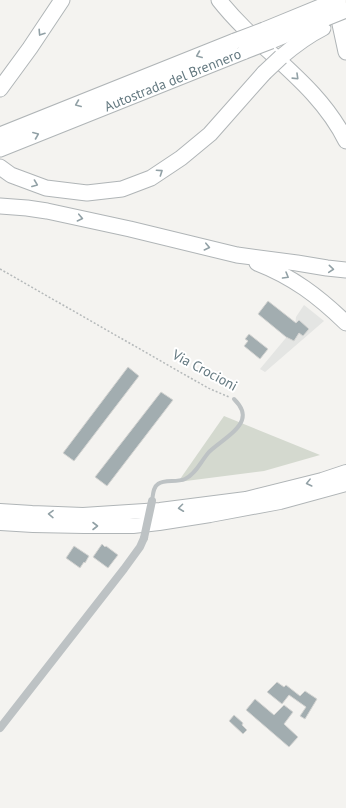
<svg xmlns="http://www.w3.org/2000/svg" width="346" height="808" viewBox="0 0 346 808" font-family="'PT Sans',sans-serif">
<rect width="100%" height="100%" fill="#f4f3f0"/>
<path fill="#e4e5e3" d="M 304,305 L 324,321 L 265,372 L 260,369 L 295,327 L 296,317 Z"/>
<path fill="#d4d9cf" d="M 224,416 L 320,455 L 264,471 L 178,482 Z"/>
<g fill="#a2adb0" stroke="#d5d5d3">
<path d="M 268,301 L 296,323 L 299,320 L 309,329 L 303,336 L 299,333 L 294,341 L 286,337 L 258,314 Z"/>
<path d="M 249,334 L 268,349 L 260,359 L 244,346 L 248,341 L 245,339 Z"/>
<path d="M 128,367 L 139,376 L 74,461 L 63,453 Z"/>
<path d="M 161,392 L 173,400 L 107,486 L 95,477 Z"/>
<path d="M 102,544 L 105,547 L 106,546 L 118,555 L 108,568 L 93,557 Z"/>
<path d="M 74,546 L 89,556 L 85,563 L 84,562 L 80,568 L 66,558 Z"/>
<path d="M 277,682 L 284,687 L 286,685 L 300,696 L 305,691 L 317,699 L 305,719 L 300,716 L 306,707 L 289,695 L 282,704 L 267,692 Z"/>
<path d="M 255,699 L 274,715 L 284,705 L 293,712 L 284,724 L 298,737 L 289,747 L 246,710 Z"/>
<path d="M 234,715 L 243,723 L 242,725 L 247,730 L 243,734 L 229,721 Z"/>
</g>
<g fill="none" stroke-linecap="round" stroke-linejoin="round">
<defs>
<g id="trunk">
<path d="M 0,511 L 32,513 L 83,515 L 160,510 L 246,499 L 322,480 L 346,472"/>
<path d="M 0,523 L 33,525 L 84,526 L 133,526 L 159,523 L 210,515 L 280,502 L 346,484"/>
</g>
<g id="motorway">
<path d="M 219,0 C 258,50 317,82 346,141"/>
<path d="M 335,1 L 346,52"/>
<path d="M 264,30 L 325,5"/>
<path d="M 271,41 L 326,18"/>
<path d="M 281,57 C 294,46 307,36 323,28"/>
<path d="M 0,89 L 30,48 L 62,0"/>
<path d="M 0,135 L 235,41"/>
<path id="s1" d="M 0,149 L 245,51"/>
<path d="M 0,167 L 11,175 L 46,188 L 87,193 L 122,189 L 151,178 L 181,158 L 210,134 L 264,73"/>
<path d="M 0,206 L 27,208 L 47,211 L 130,229 L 237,255 L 297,263 L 327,268 L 346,270"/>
<path d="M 257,263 C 293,277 318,296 346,323"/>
</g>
</defs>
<use href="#trunk" stroke="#b0b5b7" stroke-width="16"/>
<use href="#motorway" stroke="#b0b5b7" stroke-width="17"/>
<path stroke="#b5b9ba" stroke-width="1.5" stroke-dasharray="2 2" stroke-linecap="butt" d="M 0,269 L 208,388 L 229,397"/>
<path stroke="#bdc2c4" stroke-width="4" d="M 152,501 C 153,495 153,487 158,484 C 165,479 176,483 185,479 C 196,474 201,461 209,452 C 218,443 238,432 242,420 C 245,412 240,405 234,399"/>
<path stroke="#bdc2c4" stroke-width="8" d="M 0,728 L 124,569 L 140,547 L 144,538"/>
<use href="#trunk" stroke="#fff" stroke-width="14"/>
<use href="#motorway" stroke="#fff" stroke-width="15"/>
<defs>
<g id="motorway-bridge">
<path d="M 325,5 L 338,0"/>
<path d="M 326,18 L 346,10"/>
<path d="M 235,41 L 264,30"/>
<path d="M 245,51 L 271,41"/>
<path d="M 264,73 L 281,57"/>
</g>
</defs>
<use href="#motorway-bridge" stroke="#b0b5b7" stroke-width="17" stroke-linecap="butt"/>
<path stroke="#bdc2c4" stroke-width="8" d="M 144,538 L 152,501"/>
<use href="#motorway-bridge" stroke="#fff" stroke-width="15"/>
</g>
<defs><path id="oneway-chevron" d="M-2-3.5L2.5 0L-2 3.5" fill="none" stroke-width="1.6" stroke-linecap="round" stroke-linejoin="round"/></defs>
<g stroke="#92a1a6">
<use href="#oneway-chevron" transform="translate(41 33) rotate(123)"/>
<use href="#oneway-chevron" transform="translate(199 55) rotate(158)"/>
<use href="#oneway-chevron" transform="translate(296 77) rotate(44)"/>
<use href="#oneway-chevron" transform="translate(78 104) rotate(158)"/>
<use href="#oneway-chevron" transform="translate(36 135) rotate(-22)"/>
<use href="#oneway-chevron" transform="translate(160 172) rotate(-34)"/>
<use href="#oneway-chevron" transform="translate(35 184) rotate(21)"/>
<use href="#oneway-chevron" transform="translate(80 218) rotate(12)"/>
<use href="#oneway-chevron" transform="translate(207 247) rotate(13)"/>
<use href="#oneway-chevron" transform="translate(331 269) rotate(5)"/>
<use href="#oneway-chevron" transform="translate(286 276) rotate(30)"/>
<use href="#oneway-chevron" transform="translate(309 483) rotate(166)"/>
<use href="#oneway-chevron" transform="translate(181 508) rotate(173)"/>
<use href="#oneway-chevron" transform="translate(51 514) rotate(-179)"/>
<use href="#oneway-chevron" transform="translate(95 526)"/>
</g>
<g text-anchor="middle" stroke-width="4" stroke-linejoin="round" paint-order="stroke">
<g font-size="14" fill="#647980" stroke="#fff">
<text dy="5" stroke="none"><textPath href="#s1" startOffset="186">Autostrada del Brennero</textPath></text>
<text transform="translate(205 370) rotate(28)" y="5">Via Crocioni</text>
</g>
</g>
</svg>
